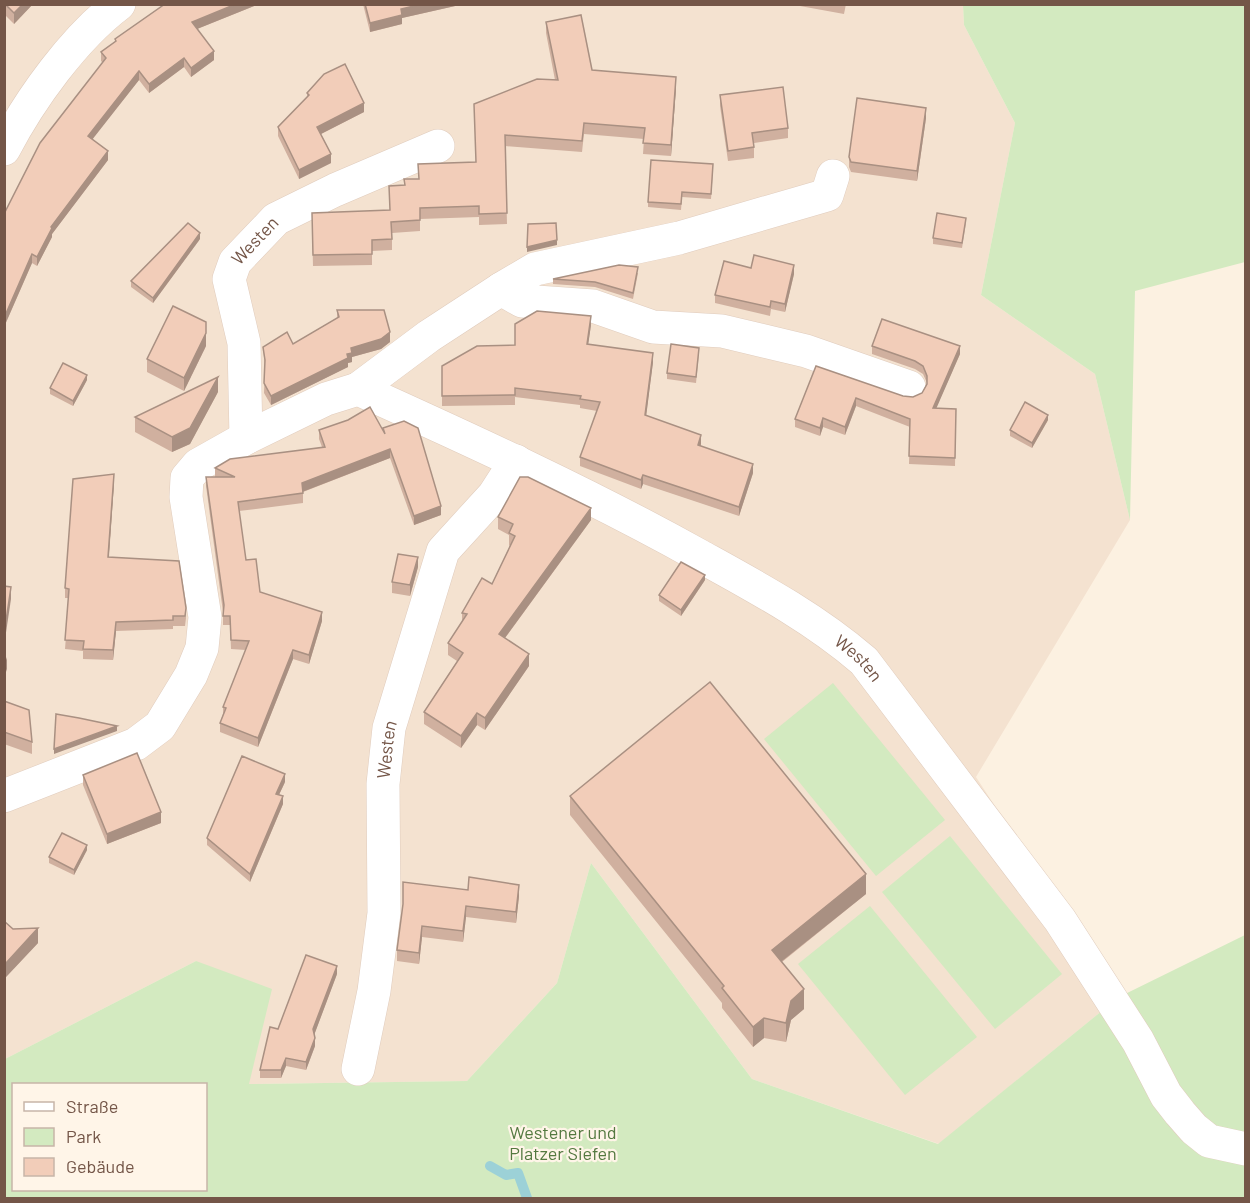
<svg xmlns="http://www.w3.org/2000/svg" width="1250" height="1203" viewBox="0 0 1250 1203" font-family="Barlow,sans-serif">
<rect width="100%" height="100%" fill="#fcf1e1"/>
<path fill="#f4e2d0" d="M 5,5 L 963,5 L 964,25 L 1015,123 L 981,295 L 1095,374 L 1130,520 L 976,777 L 1119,997 L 939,1144 L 752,1079 L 591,863 L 557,983 L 467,1081 L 248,1084 L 196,961 L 5,1059 Z"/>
<g fill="#d3eac0" fill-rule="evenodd">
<path d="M 963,5 L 1245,5 L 1245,262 L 1135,291 L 1130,520 L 1095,374 L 981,295 L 1015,123 L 964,25 Z"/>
<path d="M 833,683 L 945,820 L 876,876 L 764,739 Z"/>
<path d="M 950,836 L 1062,974 L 995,1029 L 882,892 Z"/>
<path d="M 591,863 L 752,1079 L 938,1144 L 1119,997 L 1245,935 L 1245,1198 L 5,1198 L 5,1059 L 196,961 L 272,989 L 249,1084 L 467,1081 L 557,983 ZM 14,1084 L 206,1084 L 206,1190 L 14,1190 Z"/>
<path d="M 870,906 L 977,1037 L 905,1095 L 798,964 Z"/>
</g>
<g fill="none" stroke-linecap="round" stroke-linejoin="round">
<path stroke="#9cd1d7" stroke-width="10" d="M 490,1166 L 506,1175 L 518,1173 L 527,1198"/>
<defs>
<g id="minor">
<path d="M 4,149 C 30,99 74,38 119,4"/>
<path d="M 501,289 L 535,269 L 679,238 L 827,195 L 833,176"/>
<path d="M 358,389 L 429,336 L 501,289 L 522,301 L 593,306 L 653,327 L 722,331 L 806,351 L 909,387"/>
<path id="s1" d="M 246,438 L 244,343 L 229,279 L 235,262 L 276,219 L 335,190 L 438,146"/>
<path id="s2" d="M 4,796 L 136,744 L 160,726 L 191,675 L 202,648 L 205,617 L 186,497 L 187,478 L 198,465 L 246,438 L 326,399 L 358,389 C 473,441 589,494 700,556 C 758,588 814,618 864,661 L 1060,920 L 1138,1041 L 1166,1095 L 1180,1113 L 1194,1129 L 1209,1141 L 1246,1149"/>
<path id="s3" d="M 358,1069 L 374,991 L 384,913 L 383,784 L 389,728 L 443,551 L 494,495 L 516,461"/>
</g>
</defs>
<use href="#minor" stroke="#e0ccbd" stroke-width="34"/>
<use href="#minor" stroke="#fff" stroke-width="33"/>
</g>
<g fill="#d0b09f">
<path d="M 4,4 L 33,4 L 14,24 L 4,14 Z"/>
<path d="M 259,4 L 197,29 L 214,60 L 191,77 L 184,67 L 149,93 L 139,80 L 92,139 L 108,160 L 52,234 L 52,237 L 37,266 L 32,263 L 4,327 L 103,63 L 101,61 L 101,52 L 115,42 L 115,39 Z"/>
<path d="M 363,4 L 464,4 L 402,18 L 402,24 L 370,32 Z"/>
<path d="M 789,4 L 846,4 L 844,14 Z"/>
<path d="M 546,22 L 592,70 L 676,88 L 671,156 L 643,154 L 644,139 L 584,134 L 582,152 L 505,146 L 507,224 L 479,225 L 479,217 L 420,219 L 420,231 L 392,233 L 392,250 L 372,251 L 372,265 L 313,266 L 312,224 L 390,210 L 389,186 L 404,185 L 404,179 L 418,179 L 476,162 L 555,80 L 546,33 Z"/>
<path d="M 307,93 L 364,112 L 321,134 L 331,163 L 299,179 L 278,136 L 278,127 L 307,97 Z"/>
<path d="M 720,95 L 788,128 L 788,138 L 754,143 L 754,158 L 728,161 L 720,106 Z"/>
<path d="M 926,118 L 917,181 L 851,172 L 849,167 L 849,157 Z"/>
<path d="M 713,170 L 711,199 L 682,197 L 681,210 L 648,207 L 648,202 Z"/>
<path d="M 966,223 L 962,248 L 933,244 L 933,238 Z"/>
<path d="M 200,239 L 153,303 L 131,287 L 131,281 Z"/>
<path d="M 751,268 L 794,274 L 785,312 L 771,309 L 770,316 L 715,303 L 715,295 Z"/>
<path d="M 638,273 L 633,299 L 595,287 L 553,284 L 553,279 Z"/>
<path d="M 337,310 L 390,342 L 381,349 L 352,357 L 352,362 L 348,363 L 348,367 L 271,405 L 264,393 L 265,367 L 263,347 L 293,344 L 337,318 Z"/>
<path d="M 591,325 L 588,344 L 653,362 L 646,416 L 701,444 L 701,446 L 753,473 L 739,516 L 643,484 L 641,489 L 580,466 L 580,457 L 597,411 L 580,408 L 580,405 L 515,397 L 515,405 L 442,406 L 442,366 Z"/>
<path d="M 206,346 L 184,391 L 147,372 L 147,359 Z"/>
<path d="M 872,346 L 960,354 L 936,408 L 956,409 L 955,466 L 909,464 L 910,427 L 856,406 L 845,435 L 823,427 L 820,436 L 795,427 L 795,419 L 816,366 L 903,396 L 913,397 L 922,393 L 927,383 L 923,374 L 915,369 L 872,354 Z"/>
<path d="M 699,353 L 696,383 L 667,379 L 667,373 Z"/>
<path d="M 87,380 L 73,406 L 50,394 L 50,388 Z"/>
<path d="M 218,392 L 190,444 L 172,452 L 135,432 L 135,417 Z"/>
<path d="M 1048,420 L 1032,448 L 1010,436 L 1010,430 Z"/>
<path d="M 319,430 L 383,430 L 441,515 L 414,525 L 390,458 L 303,492 L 303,503 L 239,511 L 246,560 L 260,592 L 322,621 L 309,664 L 293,659 L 258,747 L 220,732 L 220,723 L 223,714 L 223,707 L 246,650 L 231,649 L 230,625 L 223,625 L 223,612 L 206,486 L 206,477 L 215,477 L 215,468 L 322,447 L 319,439 Z"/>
<path d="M 114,483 L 109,557 L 179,561 L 186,618 L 185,626 L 173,626 L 173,629 L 116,631 L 113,660 L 83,659 L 83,651 L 65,649 L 69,598 L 65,598 L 65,588 Z"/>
<path d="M 498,517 L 591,520 L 505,638 L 529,666 L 485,730 L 477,725 L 461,748 L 424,724 L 424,712 L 457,661 L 448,655 L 448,643 L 462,622 L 462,613 L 492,584 L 510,546 L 509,545 L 509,535 L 498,529 Z"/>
<path d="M 418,567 L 410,596 L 392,593 L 392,582 Z"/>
<path d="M 705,580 L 681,616 L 659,601 L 659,595 Z"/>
<path d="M 4,701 L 32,742 L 32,754 L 4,744 Z"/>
<path d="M 83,775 L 161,823 L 107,844 L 83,785 Z"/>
<path d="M 285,782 L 279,795 L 283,804 L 250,882 L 207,845 L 207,838 Z"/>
<path d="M 570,796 L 866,894 L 782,962 L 804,1009 L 791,1020 L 786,1042 L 764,1038 L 753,1047 L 722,1008 L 722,1003 L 570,815 Z"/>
<path d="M 87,850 L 74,875 L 49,863 L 49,857 Z"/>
<path d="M 519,896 L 516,923 L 466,917 L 463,942 L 422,937 L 419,964 L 397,961 L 397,950 L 403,904 Z"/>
<path d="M 4,921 L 13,929 L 38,943 L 6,977 L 6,985 L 4,986 Z"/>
<path d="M 337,974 L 314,1035 L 315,1046 L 306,1070 L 286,1066 L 281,1078 L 260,1078 L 260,1070 L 278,1029 Z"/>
</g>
<g fill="#a99082">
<path d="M 23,4 L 33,4 L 14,24 L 14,13 Z"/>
<path d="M 236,4 L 259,4 L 192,31 L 192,22 Z"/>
<path d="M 422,4 L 464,4 L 402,18 L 402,24 L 370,32 L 370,23 L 401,9 Z"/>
<path d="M 214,51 L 214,60 L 191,77 L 191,68 Z"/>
<path d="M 184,58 L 184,67 L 149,93 L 149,84 Z"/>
<path d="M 139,71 L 139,80 L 88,145 L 88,136 Z"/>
<path d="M 676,77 L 676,88 L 671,156 L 671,145 Z"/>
<path d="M 364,103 L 364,112 L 317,136 L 317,127 Z"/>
<path d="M 926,108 L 926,118 L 917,181 L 917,171 Z"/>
<path d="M 108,151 L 108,160 L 52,234 L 52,237 L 37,266 L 37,257 L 51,227 Z"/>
<path d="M 331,154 L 331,163 L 299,179 L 299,170 Z"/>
<path d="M 200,233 L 200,239 L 153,303 L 153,298 Z"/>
<path d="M 557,240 L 557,245 L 527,252 L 527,247 Z"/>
<path d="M 32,254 L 32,263 L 4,327 L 4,318 Z"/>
<path d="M 794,265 L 794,274 L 785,312 L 785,304 Z"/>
<path d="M 591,316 L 591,325 L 587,353 L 587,344 Z"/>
<path d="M 390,332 L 390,342 L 381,349 L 352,357 L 352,362 L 348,363 L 348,367 L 271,405 L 271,396 L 347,354 L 351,348 Z"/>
<path d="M 206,333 L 206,346 L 184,391 L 184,378 Z"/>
<path d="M 960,346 L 960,354 L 933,416 L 933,408 Z"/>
<path d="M 653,353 L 653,362 L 645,425 L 645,415 Z"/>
<path d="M 87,375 L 87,380 L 73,406 L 73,401 Z"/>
<path d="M 218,377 L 218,392 L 190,444 L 172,452 L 172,437 Z"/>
<path d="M 856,398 L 856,406 L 845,435 L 845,427 Z"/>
<path d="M 1048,415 L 1048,420 L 1032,448 L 1032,443 Z"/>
<path d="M 823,418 L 823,427 L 820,436 L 820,428 Z"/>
<path d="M 701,435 L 701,444 L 698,454 L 698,445 Z"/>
<path d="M 390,449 L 390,458 L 302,492 L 302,483 Z"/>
<path d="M 753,464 L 753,473 L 739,516 L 739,507 Z"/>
<path d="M 114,474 L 114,483 L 108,566 L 108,557 Z"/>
<path d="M 643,475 L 643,484 L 641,489 L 641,480 Z"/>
<path d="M 441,506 L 441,515 L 414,525 L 414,516 Z"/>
<path d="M 591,508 L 591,520 L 499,646 L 499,634 Z"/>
<path d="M 418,557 L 418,567 L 410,596 L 410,585 Z"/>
<path d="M 705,575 L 705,580 L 681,616 L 681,610 Z"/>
<path d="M 11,587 L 11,599 L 4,646 L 4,634 Z"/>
<path d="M 322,612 L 322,621 L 309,664 L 309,655 Z"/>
<path d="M 116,622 L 116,631 L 113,660 L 113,650 Z"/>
<path d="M 293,650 L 293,659 L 258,747 L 258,738 Z"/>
<path d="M 529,654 L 529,666 L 485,730 L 485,718 Z"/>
<path d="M 7,657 L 7,669 L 4,678 L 4,666 Z"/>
<path d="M 477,713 L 477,725 L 461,748 L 461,736 Z"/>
<path d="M 117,726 L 117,731 L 54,754 L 54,749 Z"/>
<path d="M 285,774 L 285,782 L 276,801 L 276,794 Z"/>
<path d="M 283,796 L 283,804 L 250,882 L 250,874 Z"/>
<path d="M 161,812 L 161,823 L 107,844 L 107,834 Z"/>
<path d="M 87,845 L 87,850 L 74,875 L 74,870 Z"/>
<path d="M 866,874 L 866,894 L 772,969 L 772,950 Z"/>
<path d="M 519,885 L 519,896 L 516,923 L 516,912 Z"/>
<path d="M 466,906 L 466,917 L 463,942 L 463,931 Z"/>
<path d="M 422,926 L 422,937 L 419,964 L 419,953 Z"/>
<path d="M 38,928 L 38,943 L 6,977 L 6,963 Z"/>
<path d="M 337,966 L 337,974 L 313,1038 L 313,1029 Z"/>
<path d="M 804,989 L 804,1009 L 791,1020 L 786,1042 L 786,1023 L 791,1001 Z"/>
<path d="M 764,1018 L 764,1038 L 753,1047 L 753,1027 Z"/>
<path d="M 315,1038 L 315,1046 L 306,1070 L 306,1062 Z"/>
<path d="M 286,1058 L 286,1066 L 281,1078 L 281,1070 Z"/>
</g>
<g fill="#f2cdb9" stroke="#a99082" stroke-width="1.5">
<path d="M 5,4 L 23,4 L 14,13 Z"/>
<path d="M 165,4 L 236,4 L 192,22 L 214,51 L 191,68 L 184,58 L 149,84 L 139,71 L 88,136 L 108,151 L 51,227 L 52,228 L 37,257 L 32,254 L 4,318 L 4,214 L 40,143 L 106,58 L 101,52 L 116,41 L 115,39 Z"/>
<path d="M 365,4 L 422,4 L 401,9 L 402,15 L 370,23 Z"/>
<path d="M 581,15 L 592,70 L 676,77 L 671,145 L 643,143 L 645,128 L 584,123 L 582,141 L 505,135 L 507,213 L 479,214 L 479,206 L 420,208 L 420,220 L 391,222 L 392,239 L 372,240 L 372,254 L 313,255 L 312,213 L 390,210 L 389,186 L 405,185 L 404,179 L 419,179 L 418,164 L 476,162 L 474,104 L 537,79 L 558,80 L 546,22 Z"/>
<path d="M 345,64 L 364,103 L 317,127 L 331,154 L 299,170 L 278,127 L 309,95 L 307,93 L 324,74 Z"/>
<path d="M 783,87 L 788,128 L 752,133 L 754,147 L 728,151 L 720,95 Z"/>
<path d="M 857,98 L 926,108 L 917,171 L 851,162 L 849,157 Z"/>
<path d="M 651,160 L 713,164 L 711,194 L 682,192 L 681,204 L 648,202 Z"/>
<path d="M 937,213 L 966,218 L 962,243 L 933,238 Z"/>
<path d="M 188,223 L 200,233 L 153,298 L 131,281 Z"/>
<path d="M 556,223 L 557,240 L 527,247 L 528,224 Z"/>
<path d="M 754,255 L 794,265 L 785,304 L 771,301 L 770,307 L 715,295 L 724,261 L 751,268 Z"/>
<path d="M 619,265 L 638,267 L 633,293 L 595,282 L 553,279 Z"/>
<path d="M 173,306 L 206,322 L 206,333 L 184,378 L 147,359 Z"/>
<path d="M 337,310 L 384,310 L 390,332 L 381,339 L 351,348 L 352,353 L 347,354 L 348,358 L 271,396 L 264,383 L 265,360 L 263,347 L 287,332 L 293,344 L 339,317 Z"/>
<path d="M 537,311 L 591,316 L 587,344 L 653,353 L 645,415 L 701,435 L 698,445 L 753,464 L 739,507 L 643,475 L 641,480 L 580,457 L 600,402 L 580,399 L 581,396 L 515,388 L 515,395 L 442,396 L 442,366 L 477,346 L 515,345 L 515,324 Z"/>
<path d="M 882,319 L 960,346 L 933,408 L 956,409 L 955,458 L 909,456 L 910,419 L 856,398 L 845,427 L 823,418 L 820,428 L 795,419 L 816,366 L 903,396 L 913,397 L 922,393 L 927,384 L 927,376 L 923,366 L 915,361 L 872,346 Z"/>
<path d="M 671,344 L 699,348 L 696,377 L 667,373 Z"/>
<path d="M 63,363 L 87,375 L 73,401 L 50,388 Z"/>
<path d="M 218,377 L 190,428 L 172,437 L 135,417 Z"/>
<path d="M 1025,402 L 1048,415 L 1032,443 L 1010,430 Z"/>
<path d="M 370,407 L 385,434 L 383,428 L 404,421 L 418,428 L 441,506 L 414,516 L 390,449 L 302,483 L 303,493 L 238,502 L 246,560 L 256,559 L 260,592 L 322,612 L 309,655 L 293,650 L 258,738 L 220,723 L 226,708 L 223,707 L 249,641 L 231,640 L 230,616 L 223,616 L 224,605 L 206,477 L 235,477 L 215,468 L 230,459 L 325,447 L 319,430 L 348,420 Z"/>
<path d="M 114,474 L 108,557 L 179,561 L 186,608 L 185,616 L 173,616 L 173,620 L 116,622 L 113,650 L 83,649 L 84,641 L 65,640 L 69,589 L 65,588 L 73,479 Z"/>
<path d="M 520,477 L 528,477 L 591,508 L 499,634 L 529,654 L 485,718 L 477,713 L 461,736 L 424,712 L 463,653 L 448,643 L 467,614 L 462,613 L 482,578 L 492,584 L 515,536 L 509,533 L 513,524 L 498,517 Z"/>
<path d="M 398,554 L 418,557 L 410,585 L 392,582 Z"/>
<path d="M 681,562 L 705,575 L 681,610 L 659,595 Z"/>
<path d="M 4,586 L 11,587 L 4,634 Z"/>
<path d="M 710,682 L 866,874 L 772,950 L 804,989 L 791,1001 L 786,1023 L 764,1018 L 753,1027 L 722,988 L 724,986 L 570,796 Z"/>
<path d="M 4,701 L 29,710 L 32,742 L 4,732 Z"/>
<path d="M 56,714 L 79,718 L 117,726 L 54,749 Z"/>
<path d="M 137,753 L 161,812 L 107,834 L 83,775 Z"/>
<path d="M 242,756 L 285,774 L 276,794 L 283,796 L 250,874 L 207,838 Z"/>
<path d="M 62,833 L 87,845 L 74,870 L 49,857 Z"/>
<path d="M 469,877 L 519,885 L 516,912 L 466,906 L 463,931 L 422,926 L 419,953 L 397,950 L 403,904 L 403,882 L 468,890 Z"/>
<path d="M 4,921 L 13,929 L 38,928 L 6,963 L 6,971 L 4,971 Z"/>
<path d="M 306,955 L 337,966 L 313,1029 L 315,1038 L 306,1062 L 286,1058 L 281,1070 L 260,1070 L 270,1027 L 278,1029 Z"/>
</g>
<g text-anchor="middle" stroke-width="4.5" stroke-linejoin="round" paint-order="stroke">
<g font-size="18" fill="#745648" stroke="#fff5e8">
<text dy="6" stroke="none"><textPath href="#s1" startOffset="208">Westen</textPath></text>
<text dy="6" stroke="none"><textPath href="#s2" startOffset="1197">Westen</textPath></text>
<text dy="6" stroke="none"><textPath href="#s3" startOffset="322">Westen</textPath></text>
</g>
<g font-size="18" fill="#547940" stroke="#fff5e8">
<text x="563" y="1139">Westener und<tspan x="563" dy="21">Platzer Siefen</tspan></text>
</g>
</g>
<rect width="1250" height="1203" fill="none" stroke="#745648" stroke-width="12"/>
<rect x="12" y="1083" width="195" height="108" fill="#fff5e8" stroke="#c7b5a8" stroke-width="1.5"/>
<rect x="24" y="1102" width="30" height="9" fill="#ffffff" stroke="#c7b5a8" stroke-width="1.5"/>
<text x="66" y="1113" font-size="18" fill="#745648">Straße</text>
<rect x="24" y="1128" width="30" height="18" fill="#d3eac0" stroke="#c7b5a8" stroke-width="1.5"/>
<text x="66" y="1143" font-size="18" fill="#745648">Park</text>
<rect x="24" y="1158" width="30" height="18" fill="#f2cdb9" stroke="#c7b5a8" stroke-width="1.5"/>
<text x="66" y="1173" font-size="18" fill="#745648">Gebäude</text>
</svg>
